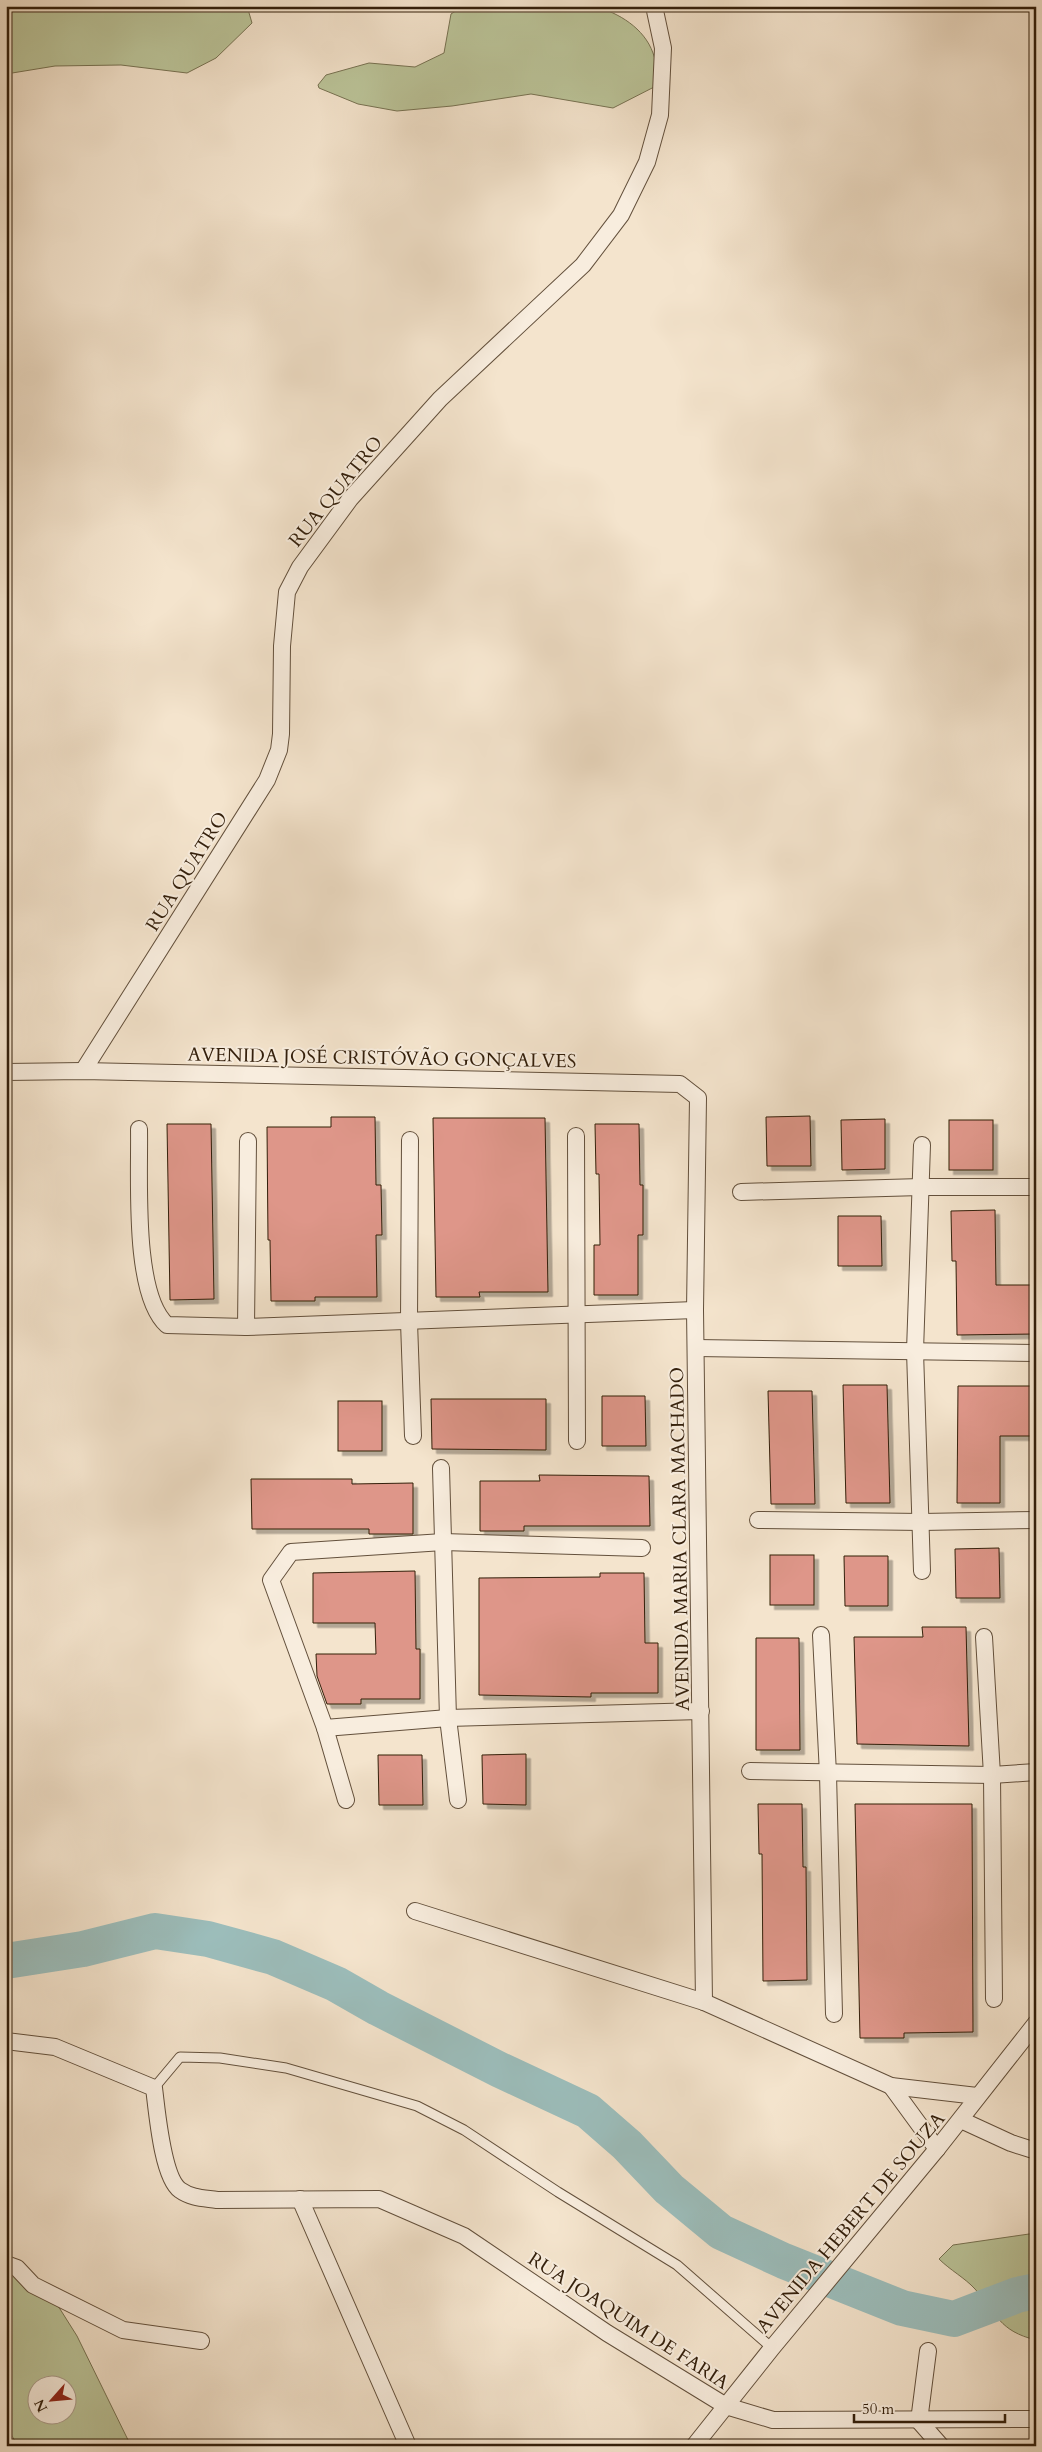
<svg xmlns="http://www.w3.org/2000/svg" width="1042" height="2452" viewBox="0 0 1042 2452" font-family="Cardo,serif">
<defs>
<filter id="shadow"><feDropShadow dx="4.5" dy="4.5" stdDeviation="0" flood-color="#0004"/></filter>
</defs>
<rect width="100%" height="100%" fill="#f4e4cd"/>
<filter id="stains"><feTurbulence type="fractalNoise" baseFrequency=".004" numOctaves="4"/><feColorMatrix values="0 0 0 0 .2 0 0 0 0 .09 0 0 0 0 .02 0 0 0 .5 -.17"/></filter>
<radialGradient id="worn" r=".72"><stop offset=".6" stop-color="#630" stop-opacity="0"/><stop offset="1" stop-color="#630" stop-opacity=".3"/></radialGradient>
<g fill="#bbc499" stroke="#777252" fill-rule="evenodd">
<path d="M 6,6 L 247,6 L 252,23 L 216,58 L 187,73 L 121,65 L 55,66 L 6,74 Z"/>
<path d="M 463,6 L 594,6 C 619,13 644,28 653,53 C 657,63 658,74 660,84 L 613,108 L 531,94 L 452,106 L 397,111 L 358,104 L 319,88 L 318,85 L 326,75 L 369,63 L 415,67 L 444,53 L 451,14 Z"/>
<path d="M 1036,2233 L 1036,2340 C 999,2331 997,2314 975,2289 C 965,2278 950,2270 939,2259 L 953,2245 Z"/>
<path d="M 6,2268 L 39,2284 L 60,2309 L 77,2336 L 131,2446 L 18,2446 L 6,2426 ZM 38,2384 L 68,2384 L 68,2414 L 38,2414 Z"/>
</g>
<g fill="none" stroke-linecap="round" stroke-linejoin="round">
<path stroke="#9cbebc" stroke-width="36" d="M 6,1961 L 83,1949 L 155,1931 L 208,1939 L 273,1957 L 336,1984 L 378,2008 L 500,2070 L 588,2111 L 627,2145 L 669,2189 L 721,2232 L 784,2261 L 902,2308 L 954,2319 L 1017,2295 L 1036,2291"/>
</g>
<g fill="#de9689" stroke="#331f0b" filter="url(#shadow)">
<path d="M 810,1116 L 811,1166 L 767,1166 L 766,1117 Z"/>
<path d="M 331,1117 L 375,1117 L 376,1185 L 381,1185 L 382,1235 L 376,1235 L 377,1297 L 315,1297 L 315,1301 L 271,1301 L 270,1240 L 268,1240 L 267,1127 L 331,1127 Z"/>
<path d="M 433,1118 L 545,1118 L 548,1292 L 479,1292 L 480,1297 L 436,1297 Z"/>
<path d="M 885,1119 L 885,1169 L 842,1170 L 841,1120 Z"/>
<rect x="949" y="1120" width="44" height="50"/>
<path d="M 167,1124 L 211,1124 L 214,1299 L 170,1300 Z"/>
<path d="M 595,1124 L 639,1124 L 640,1185 L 643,1185 L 643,1235 L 638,1235 L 638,1295 L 594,1295 L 594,1245 L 600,1245 L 599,1174 L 596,1174 Z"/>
<path d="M 995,1210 L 996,1285 L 1036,1285 L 1036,1334 L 957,1335 L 956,1261 L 952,1261 L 951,1211 Z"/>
<path d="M 838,1216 L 881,1216 L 882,1266 L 838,1266 Z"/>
<path d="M 843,1385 L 887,1385 L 890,1503 L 846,1503 Z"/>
<path d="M 958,1386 L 1036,1386 L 1036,1436 L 1000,1436 L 1000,1503 L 957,1503 Z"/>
<path d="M 768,1391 L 812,1391 L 815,1504 L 771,1504 Z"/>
<path d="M 602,1396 L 645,1396 L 646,1446 L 602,1446 Z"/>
<path d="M 431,1399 L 546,1399 L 546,1450 L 432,1449 Z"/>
<rect x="338" y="1401" width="44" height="50"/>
<path d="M 539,1475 L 649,1476 L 650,1526 L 524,1526 L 524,1531 L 480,1531 L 480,1481 L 540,1481 Z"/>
<path d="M 251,1479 L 352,1479 L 352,1484 L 413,1483 L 413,1534 L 369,1534 L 369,1529 L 252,1529 Z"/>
<path d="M 999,1548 L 1000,1598 L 956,1598 L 955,1549 Z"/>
<rect x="770" y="1555" width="44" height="50"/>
<path d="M 844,1556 L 888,1556 L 888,1606 L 845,1606 Z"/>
<path d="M 415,1571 L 416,1649 L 420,1649 L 420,1699 L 361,1699 L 361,1704 L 327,1704 L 317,1676 L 316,1654 L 376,1654 L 375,1623 L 313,1623 L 313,1573 Z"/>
<path d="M 600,1573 L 644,1573 L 645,1643 L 658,1643 L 658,1693 L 591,1693 L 591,1697 L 479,1695 L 479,1578 L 600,1577 Z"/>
<path d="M 922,1627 L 966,1627 L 969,1746 L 857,1744 L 854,1637 L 923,1637 Z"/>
<path d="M 756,1638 L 799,1638 L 800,1750 L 756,1750 Z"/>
<path d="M 526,1754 L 526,1805 L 483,1804 L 482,1755 Z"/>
<path d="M 378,1755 L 422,1755 L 423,1805 L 379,1805 Z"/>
<path d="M 758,1804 L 802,1804 L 803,1867 L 806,1867 L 807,1980 L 763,1981 L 762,1854 L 759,1854 Z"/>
<path d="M 855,1804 L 972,1804 L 973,2032 L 904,2033 L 904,2038 L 860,2038 Z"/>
</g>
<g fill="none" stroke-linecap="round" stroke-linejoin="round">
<defs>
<path id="lane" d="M 154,2088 L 180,2057 L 220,2058 L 286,2068 L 417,2106 L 464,2130 L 558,2192 L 677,2265 L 772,2348"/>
<g id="street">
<path d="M 83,1071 L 267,780 L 279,750 L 281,734 L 282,646 L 287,592 L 300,567 L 350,499 L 440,399 L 583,265 L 621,215 L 647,162 L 660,115 L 663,48 L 654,6"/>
<path d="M 6,1072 L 83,1071 L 680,1084 L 698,1098 L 695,1310 L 704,2002"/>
<path d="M 139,1129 C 140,1175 132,1294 167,1325 L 246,1327 L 695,1310"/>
<path d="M 576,1136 L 577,1441"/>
<path d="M 410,1140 L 409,1322 L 413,1436"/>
<path d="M 741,1192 L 921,1187 L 1036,1187"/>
<path d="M 246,1327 L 248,1141"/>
<path d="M 696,1348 L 1036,1353"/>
<path d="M 441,1468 L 448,1718 L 458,1800"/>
<path d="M 758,1520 L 922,1522 L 1036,1520"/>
<path d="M 922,1571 L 915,1351 L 922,1145"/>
<path d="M 821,1635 L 828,1774 L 834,2014"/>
<path d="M 984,1637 L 992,1775 L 994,1999"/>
<path d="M 325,1728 L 448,1718 L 701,1711"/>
<path d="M 750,1771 L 992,1775 L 1036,1772"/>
<path d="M 346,1800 L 325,1728 L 271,1580 L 291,1552 L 443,1542 L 642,1548"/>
<path d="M 415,1911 L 704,2002 L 891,2086 L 977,2096"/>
<path d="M 6,2041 L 55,2047 L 154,2088 C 157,2110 162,2177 180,2190 C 191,2198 204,2198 217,2200 L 379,2199 L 464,2236 L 607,2333 L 726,2406 L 773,2420 L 1036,2419"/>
<path d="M 891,2086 L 937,2149"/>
<path d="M 961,2120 L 1011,2143 L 1036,2151"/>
<path d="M 300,2199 L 408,2446"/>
<path d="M 6,2264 L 17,2268 L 33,2285 L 123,2330 L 201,2341"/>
<path d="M 928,2351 L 919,2421 L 941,2446"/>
<path d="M 694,2446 L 772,2348 L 937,2149 L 1036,2023"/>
</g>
</defs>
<use href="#lane" stroke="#63503c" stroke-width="11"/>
<use href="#street" stroke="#63503c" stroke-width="18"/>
<use href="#lane" stroke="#f8edde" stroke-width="9"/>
<use href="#street" stroke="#f8edde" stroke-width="16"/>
</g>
<g text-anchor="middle" stroke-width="4" stroke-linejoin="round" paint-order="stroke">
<g font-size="19" fill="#331f0b" stroke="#f8edde">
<text transform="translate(335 491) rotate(-51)" y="7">RUA QUATRO</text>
<text transform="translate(186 871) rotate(-58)" y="7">RUA QUATRO</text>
<text transform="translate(382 1057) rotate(1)" y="7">AVENIDA JOSÉ CRISTÓVÃO GONÇALVES</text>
<text transform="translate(679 1539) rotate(-91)" y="7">AVENIDA MARIA CLARA MACHADO</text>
<text transform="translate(850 2222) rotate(-50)" y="7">AVENIDA HEBERT DE SOUZA</text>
<text transform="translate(629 2320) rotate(33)" y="7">RUA JOAQUIM DE FARIA</text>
</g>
</g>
<rect width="1042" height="2452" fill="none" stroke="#f4e4cd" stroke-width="25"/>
<rect x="8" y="8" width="1027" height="2437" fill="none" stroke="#331f0b" stroke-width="2.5"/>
<rect x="12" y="12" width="1017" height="2427" fill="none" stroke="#331f0b"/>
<g transform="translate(52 2400) rotate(243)"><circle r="24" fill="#f8edde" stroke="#a99b8a"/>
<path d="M0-4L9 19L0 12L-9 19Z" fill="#8f2418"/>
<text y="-8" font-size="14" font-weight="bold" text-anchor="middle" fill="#331f0b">N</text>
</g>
<path d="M854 2414v8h151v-8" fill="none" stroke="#331f0b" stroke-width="2.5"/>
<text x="862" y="2414" font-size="15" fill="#331f0b" stroke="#f8edde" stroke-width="4" paint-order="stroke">50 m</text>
<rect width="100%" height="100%" filter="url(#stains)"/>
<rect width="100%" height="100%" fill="url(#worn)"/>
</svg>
